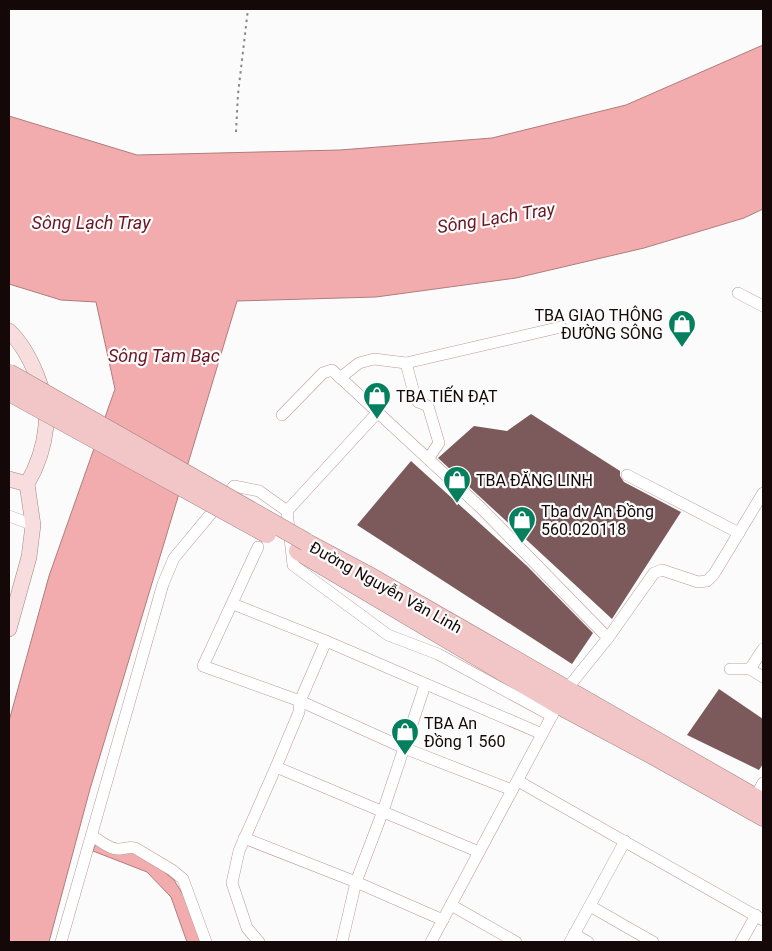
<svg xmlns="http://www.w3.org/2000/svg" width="772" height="951" viewBox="0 0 772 951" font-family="Roboto,sans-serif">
<rect width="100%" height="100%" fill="#fbfbfb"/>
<g fill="#f3acae" stroke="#b07b7c">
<path d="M 763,45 L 763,209 L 744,218 L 644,248 L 516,278 L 376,297 L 237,301 L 90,789 L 49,942 L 9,942 L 9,721 L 49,576 L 115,389 L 96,302 L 61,300 L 9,284 L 9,116 L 137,155 L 340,150 L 492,138 L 626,105 Z"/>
<path d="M 96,843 L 131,850 L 151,861 L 174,880 L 185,898 L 202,942 L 187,942 L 171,897 L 147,872 L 93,851 Z"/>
</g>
<g fill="#7c5a5b">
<path d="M 531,414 L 620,471 L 620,476 L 624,482 L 681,512 L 612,619 L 438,458 L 474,426 L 507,431 Z"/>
<path d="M 411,461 L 527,566 L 593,633 L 572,664 L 357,525 Z"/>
<path d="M 719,689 L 763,719 L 763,764 L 759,770 L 687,735 Z"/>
</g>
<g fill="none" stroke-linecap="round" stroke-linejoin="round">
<defs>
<g id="minor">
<path d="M 738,293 L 763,306"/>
<path d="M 406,363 L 415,397 L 418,402 L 428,406 L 439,443 L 428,459"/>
<path d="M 340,378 L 359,363 L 374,359 L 406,363 L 561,327"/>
<path d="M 282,415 L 323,373 L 332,370 L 481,508 L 608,638 L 566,690"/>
<path d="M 627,475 L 739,533"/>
<path d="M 287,511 L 377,413"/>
<path d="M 9,516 L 33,525"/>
<path d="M 258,547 L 203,666 L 300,701 L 404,748 L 512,790"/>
<path d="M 233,604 L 326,641 L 542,734"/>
<path d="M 608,638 L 654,573 L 662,570 L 698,582 L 707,581 L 714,574 L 763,493"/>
<path d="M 730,669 L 750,669 L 763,677"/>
<path d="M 750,669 L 763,649"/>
<path d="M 276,767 L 479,852"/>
<path d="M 518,781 L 763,920"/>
<path d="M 752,803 L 763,783"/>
<path d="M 92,836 C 99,840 111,850 119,849 C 126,849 128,846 135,848 L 172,870 L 183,879 L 206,942"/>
<path d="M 244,838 L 356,882 L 443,920"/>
<path d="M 451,905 L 516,942"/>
<path d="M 590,906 L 653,942"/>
<path d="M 574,934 L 588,942"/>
<path d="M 61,942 L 163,584 L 174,558 L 234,486 L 259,491 L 287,511 L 293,565 L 388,635 L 438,654 L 552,716"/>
<path d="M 259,942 L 247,928 L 232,883 L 239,851 L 276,767 L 299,712 L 300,701 L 326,641"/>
<path d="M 342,942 L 356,882 L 383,811 L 425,685"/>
<path d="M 431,942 L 555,710"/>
<path d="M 570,942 L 625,841"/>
<path d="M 741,942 L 756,915"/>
</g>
<g id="major">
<path d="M 9,331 C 30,351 49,396 46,426 C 44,447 37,467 27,484 L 33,525 L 29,557 L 9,629"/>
<path d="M 9,479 L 27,484"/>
</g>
<g id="highway">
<path d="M 307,543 L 371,577 L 763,802"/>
<path d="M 298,551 L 557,704 L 656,757 L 763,817"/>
</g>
</defs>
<use href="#minor" stroke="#bd9899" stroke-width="12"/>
<use href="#major" stroke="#a58484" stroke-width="16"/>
<use href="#highway" stroke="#a58484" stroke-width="19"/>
<path stroke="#8b8485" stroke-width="2" stroke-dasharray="2.5 4" stroke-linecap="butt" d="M 236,132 L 238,94 L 248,9"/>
<use href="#minor" stroke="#fff" stroke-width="11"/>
<use href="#major" stroke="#f7dddd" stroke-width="15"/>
<use href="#highway" stroke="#f2c6c7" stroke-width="18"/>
<defs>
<g id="highway-bridge">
<path d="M 9,373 L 306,542"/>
<path d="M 9,392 L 267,534"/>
</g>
</defs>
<use href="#highway-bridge" stroke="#a58484" stroke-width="19" stroke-linecap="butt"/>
<use href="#highway-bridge" stroke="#f2c6c7" stroke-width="18"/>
</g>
<defs>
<symbol id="shop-pin" viewBox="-11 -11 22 30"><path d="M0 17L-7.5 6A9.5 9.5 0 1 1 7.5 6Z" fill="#057f5e" stroke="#fbfbfb"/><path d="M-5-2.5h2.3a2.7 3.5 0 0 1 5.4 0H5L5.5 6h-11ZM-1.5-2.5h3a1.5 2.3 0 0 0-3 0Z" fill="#fff"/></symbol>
</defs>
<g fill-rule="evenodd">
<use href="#shop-pin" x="666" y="308" width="32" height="43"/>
<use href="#shop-pin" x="361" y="380" width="32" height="43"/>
<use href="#shop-pin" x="441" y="464" width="32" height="43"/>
<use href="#shop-pin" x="506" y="504" width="32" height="43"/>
<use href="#shop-pin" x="389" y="716" width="32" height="43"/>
</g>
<g text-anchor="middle" stroke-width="4.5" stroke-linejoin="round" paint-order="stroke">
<g font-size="16" fill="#150809" stroke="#fbfbfb" text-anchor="start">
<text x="663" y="321" text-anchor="end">TBA GIAO THÔNG<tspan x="663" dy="18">ĐƯỜNG SÔNG</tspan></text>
<text x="396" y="402">TBA TIẾN ĐẠT</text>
<text x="476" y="486">TBA ĐĂNG LINH</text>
<text x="541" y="517">Tba dv An Đồng<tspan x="541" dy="18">560.020118</tspan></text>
<text x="424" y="729">TBA An<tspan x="424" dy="18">Đồng 1 560</tspan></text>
</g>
<g font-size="16" fill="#150809" stroke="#fbfbfb">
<text transform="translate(386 587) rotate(29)" y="6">Đường Nguyễn Văn Linh</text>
</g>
<g font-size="18" font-style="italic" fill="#691724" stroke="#fbfbfb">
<text transform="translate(496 218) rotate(-9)" y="6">Sông Lạch Tray</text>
<text x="91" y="229">Sông Lạch Tray</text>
<text x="164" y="362">Sông Tam Bạc</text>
</g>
</g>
<rect width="772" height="951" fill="none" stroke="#150809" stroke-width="20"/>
</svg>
